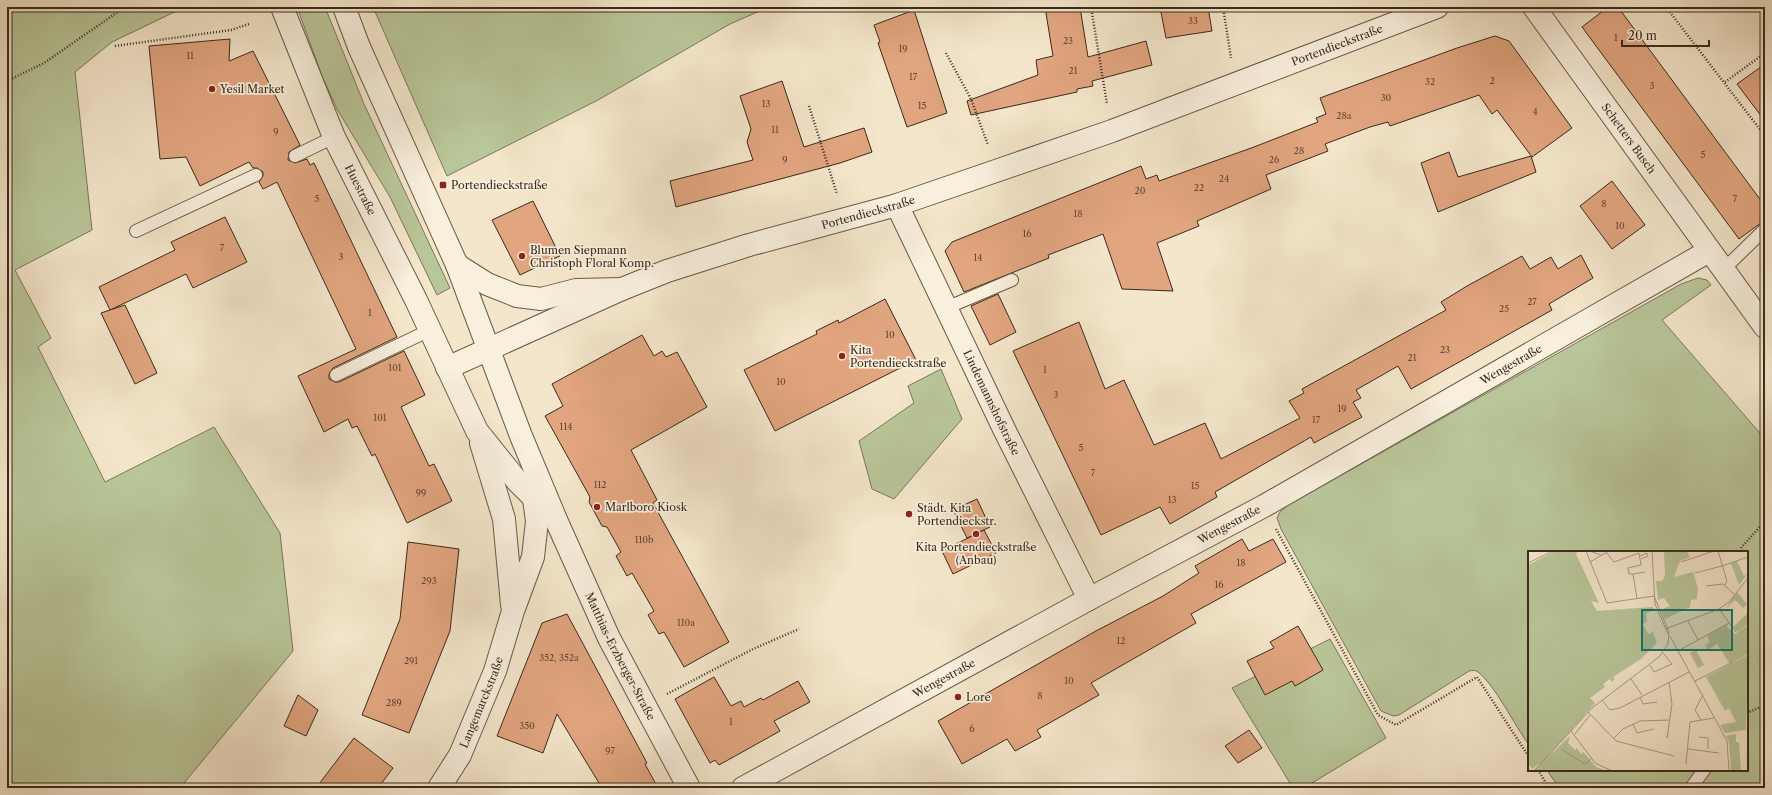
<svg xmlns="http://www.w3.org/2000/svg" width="1772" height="795" viewBox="0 0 1772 795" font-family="'Libre Caslon Text',serif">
<rect width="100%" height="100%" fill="#f4e6cb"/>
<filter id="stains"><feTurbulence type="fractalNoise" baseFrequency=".005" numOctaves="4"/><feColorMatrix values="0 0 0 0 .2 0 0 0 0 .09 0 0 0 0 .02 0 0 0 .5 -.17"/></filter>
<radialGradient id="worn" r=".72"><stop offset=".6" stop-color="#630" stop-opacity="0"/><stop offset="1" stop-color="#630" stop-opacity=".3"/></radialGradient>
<g fill="#b9c699" stroke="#79785b">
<path d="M 7,7 L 185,7 L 112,42 L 75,72 L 92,230 L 15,270 L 51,338 L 38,347 L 105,482 L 214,427 L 280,533 L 293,651 L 180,788 L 7,788 Z"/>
<path d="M 297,7 L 325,7 L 364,104 L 450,288 L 437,295 L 390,197 L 337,109 L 322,76 Z"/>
<path d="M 373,7 L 769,7 L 730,24 L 598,100 L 447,176 Z"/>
<path d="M 1698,278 L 1707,280 L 1711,285 L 1662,320 L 1765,439 L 1765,788 L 1559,788 L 1547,770 L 1747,770 L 1747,552 L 1529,552 L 1529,745 C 1515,726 1495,685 1478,672 C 1475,670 1473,670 1469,671 L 1399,715 L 1393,716 L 1381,711 L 1281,529 L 1277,518 L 1280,512 L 1288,505 L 1681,284 Z"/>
<path d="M 941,369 L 962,419 L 894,499 L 872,489 L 859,441 L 914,403 L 908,386 Z"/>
<path d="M 1330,639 L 1386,738 L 1304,788 L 1293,788 L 1232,688 Z"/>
</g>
<g fill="#e1a57f" stroke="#392a1d">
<path d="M 1045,7 L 1080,7 L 1088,57 L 1146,41 L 1152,65 L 1092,81 L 1093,86 L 1077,89 L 1077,92 L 971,115 L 967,101 L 1038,75 L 1036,60 L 1053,56 Z"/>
<path d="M 1160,7 L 1208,7 L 1212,31 L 1166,38 Z"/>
<path d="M 1608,7 L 1618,7 L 1765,206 L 1765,220 L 1739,239 L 1582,27 Z"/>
<path d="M 914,10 L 947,113 L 907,127 L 878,43 L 880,42 L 874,25 Z"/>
<path d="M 1495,36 L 1509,41 L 1572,128 L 1532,157 L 1497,110 L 1492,114 L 1479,95 L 1390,126 L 1388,122 L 1370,127 L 1325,144 L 1328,151 L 1266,175 L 1271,189 L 1197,221 L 1199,226 L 1157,243 L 1173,291 L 1122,289 L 1103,234 L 1048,255 L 1049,258 L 964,292 L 945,251 L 952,242 L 1141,166 L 1146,179 L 1157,175 L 1159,181 L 1254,147 L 1318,122 L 1316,118 L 1326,114 L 1320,98 L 1457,48 Z"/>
<path d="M 230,39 L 229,61 L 253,51 L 300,145 L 289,152 L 288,160 L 295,163 L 307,159 L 310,165 L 314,163 L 397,337 L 333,368 L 329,374 L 329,379 L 335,382 L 339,382 L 404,351 L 425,395 L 401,407 L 429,466 L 434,464 L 452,501 L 407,523 L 375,454 L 372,456 L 357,426 L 352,428 L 348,419 L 324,432 L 298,376 L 356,349 L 277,182 L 263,189 L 259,182 L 263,176 L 263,172 L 257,168 L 253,168 L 249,162 L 200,186 L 186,157 L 160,159 L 149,46 Z"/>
<path d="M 1765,64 L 1765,121 L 1737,84 Z"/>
<path d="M 782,81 L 804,147 L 864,128 L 872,152 L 840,163 L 676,207 L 670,181 L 753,160 L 747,142 L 751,129 L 740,96 Z"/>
<path d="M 1449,152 L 1458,177 L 1531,156 L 1536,172 L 1438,212 L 1421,163 Z"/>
<path d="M 1612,181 L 1645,225 L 1612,249 L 1580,206 Z"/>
<path d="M 533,201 L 560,256 L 520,275 L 492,220 Z"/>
<path d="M 225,217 L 247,262 L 193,288 L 186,274 L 110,310 L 99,287 L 175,250 L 171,242 Z"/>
<path d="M 1581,255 L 1593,278 L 1549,304 L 1552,310 L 1411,389 L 1398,366 L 1356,390 L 1361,398 L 1353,402 L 1362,417 L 1314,443 L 1311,437 L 1215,492 L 1217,497 L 1170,524 L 1160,507 L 1101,535 L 1013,351 L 1079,322 L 1105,389 L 1124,380 L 1154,445 L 1205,423 L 1221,459 L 1300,418 L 1289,401 L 1304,393 L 1302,389 L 1446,310 L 1441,302 L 1467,286 L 1522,256 L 1530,269 L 1551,257 L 1558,269 Z"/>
<path d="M 998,294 L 1016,332 L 990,345 L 971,306 Z"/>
<path d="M 885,299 L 916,360 L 775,431 L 744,370 L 817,334 L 816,331 L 838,320 L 839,323 Z"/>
<path d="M 125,305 L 157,373 L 135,384 L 101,313 Z"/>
<path d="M 642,335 L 654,356 L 662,351 L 666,357 L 677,352 L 707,407 L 631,450 L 657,500 L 653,503 L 729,642 L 684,667 L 664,632 L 659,634 L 648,615 L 654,611 L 632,573 L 627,576 L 616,556 L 621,552 L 607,527 L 602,526 L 589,502 L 590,497 L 545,416 L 563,406 L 552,384 Z"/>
<path d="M 977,499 L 990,527 L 967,538 L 953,510 Z"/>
<path d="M 984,530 L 996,553 L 953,574 L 942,551 Z"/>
<path d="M 1242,539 L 1249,551 L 1273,539 L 1286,562 L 1191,614 L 1196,623 L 1091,683 L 1099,695 L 1037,730 L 1041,737 L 1015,751 L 1007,739 L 962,764 L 938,721 L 1094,632 L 1163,596 L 1199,573 L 1195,566 Z"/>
<path d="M 408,542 L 459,549 L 450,631 L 409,733 L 362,715 L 400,619 Z"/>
<path d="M 567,614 L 647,763 L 645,764 L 658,788 L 602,788 L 557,714 L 543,753 L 497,736 L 542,623 Z"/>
<path d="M 1298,626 L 1323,670 L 1295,686 L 1292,681 L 1265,695 L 1247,661 L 1274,648 L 1270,642 Z"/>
<path d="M 714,677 L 731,706 L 741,701 L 744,707 L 761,698 L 763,700 L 798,681 L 810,702 L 774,721 L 780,731 L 719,765 L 715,760 L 710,763 L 675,699 Z"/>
<path d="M 298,695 L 318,710 L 306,736 L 284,726 Z"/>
<path d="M 1249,730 L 1262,748 L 1238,763 L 1225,746 Z"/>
<path d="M 354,738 L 393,768 L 378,788 L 316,788 Z"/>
</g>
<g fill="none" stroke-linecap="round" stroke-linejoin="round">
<defs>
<g id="service">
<path d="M 295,156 L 334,137"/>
<path d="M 136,231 L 256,175"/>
<path d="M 1723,270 L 1765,229"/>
<path d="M 946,308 L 1012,280"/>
<path d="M 336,375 L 430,330"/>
<path d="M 1691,788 L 1704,770"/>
</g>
<g id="minor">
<path id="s1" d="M 1534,7 L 1765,327"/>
<path id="s2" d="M 897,205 L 1004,429 L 1089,599"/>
<path d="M 457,265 L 487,284 L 517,296 L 541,299 L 576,290 L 622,289"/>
<path id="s3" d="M 743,788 L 1089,599 L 1264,506 L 1709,251"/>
</g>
<g id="tertiary">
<path id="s4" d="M 282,7 L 334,137 L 416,300 L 477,431 L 518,482 L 548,512"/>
<path id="s5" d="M 344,7 L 359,47 L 457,265 L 521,436 L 557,522 L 609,638 L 689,788"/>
<path id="s6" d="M 447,368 L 622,289 L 667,271 L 749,245 L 897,205 L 1112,131 L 1437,7"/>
<path d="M 481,443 L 504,519 L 512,605"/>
<path id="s7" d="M 439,788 L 460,755 L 495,671 L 513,611 L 533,557 L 537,521 L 533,492"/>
</g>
</defs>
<use href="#service" stroke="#685948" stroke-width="14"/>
<use href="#minor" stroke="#685948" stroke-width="24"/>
<use href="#tertiary" stroke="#685948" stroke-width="24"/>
<g stroke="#392a1d" stroke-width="2.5" stroke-dasharray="1 2" stroke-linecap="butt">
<path d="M 1091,7 L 1107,104"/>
<path d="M 1223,7 L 1231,58"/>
<path d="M 1666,7 L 1765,136"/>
<path d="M 115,46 L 231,30 L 249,24"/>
<path d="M 946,53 L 971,99 L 988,145"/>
<path d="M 7,81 L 44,63 L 125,7"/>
<path d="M 1725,82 L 1765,53"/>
<path d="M 809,106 L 837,194"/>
<path d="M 1276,529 L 1378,715 L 1396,725 L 1477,677 L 1529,757"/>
<path d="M 1741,548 L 1765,521"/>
<path d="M 667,694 L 753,649 L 799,629"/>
<path d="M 1747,713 L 1765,705"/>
<path d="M 1538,770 L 1549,788"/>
</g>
<use href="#service" stroke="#f8efdd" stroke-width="12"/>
<use href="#minor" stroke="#f8efdd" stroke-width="22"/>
<use href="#tertiary" stroke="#f8efdd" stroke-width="22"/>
</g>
<g fill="#8f2418" stroke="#f8efdd" stroke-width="1.5">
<circle cx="212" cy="89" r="4"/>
<rect x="439" y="181" width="8" height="8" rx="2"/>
<circle cx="522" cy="256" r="4"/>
<circle cx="842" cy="356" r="4"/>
<circle cx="597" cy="507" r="4"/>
<circle cx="909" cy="514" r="4"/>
<circle cx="976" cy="534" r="4"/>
<circle cx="958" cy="697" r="4"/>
</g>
<g text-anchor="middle" stroke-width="3.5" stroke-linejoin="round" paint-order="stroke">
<g font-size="9" fill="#634936">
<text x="1193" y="24">33</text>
<text x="1616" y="41">1</text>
<text x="1068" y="44">23</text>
<text x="903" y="52">19</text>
<text x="190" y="59">11</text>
<text x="1073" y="74">21</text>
<text x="913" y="80">17</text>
<text x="1492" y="84">2</text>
<text x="1430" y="85">32</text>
<text x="1652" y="89">3</text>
<text x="1386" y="101">30</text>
<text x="766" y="107">13</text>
<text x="922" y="109">15</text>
<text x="1535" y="115">4</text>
<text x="1344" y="119">28a</text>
<text x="775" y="133">11</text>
<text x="276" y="135">9</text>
<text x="1299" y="154">28</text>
<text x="1703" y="158">5</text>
<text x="785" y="163">9</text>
<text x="1274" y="163">26</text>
<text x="1224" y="182">24</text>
<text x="1199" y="191">22</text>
<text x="1140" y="194">20</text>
<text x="317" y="202">5</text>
<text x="1735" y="202">7</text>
<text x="1604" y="207">8</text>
<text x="1078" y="217">18</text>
<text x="1620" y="229">10</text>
<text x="1027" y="237">16</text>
<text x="222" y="251">7</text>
<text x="341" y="260">3</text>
<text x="978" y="261">14</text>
<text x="1532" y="305">27</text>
<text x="1504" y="312">25</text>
<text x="370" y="316">1</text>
<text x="890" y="338">10</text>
<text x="1445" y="353">23</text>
<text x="1412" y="361">21</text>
<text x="395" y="371">101</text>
<text x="1045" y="373">1</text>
<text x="781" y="385">10</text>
<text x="1056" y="398">3</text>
<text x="1342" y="412">19</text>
<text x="380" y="421">101</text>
<text x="1316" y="423">17</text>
<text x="566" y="430">114</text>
<text x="1081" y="451">5</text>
<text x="1093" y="476">7</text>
<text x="600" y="488">112</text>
<text x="1195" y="489">15</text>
<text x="421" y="496">99</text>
<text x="1172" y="503">13</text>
<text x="644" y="543">110b</text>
<text x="1241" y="566">18</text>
<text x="429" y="584">293</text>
<text x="1219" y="588">16</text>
<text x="686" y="626">110a</text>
<text x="1121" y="644">12</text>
<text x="559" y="661">352, 352a</text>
<text x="411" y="664">291</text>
<text x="1069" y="684">10</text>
<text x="1040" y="699">8</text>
<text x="394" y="706">289</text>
<text x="731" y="725">1</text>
<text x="527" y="729">350</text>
<text x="972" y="732">6</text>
<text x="610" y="754">97</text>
</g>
<g font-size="11" fill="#392a1d" stroke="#f8efdd">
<text dy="4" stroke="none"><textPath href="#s6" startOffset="948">Portendieckstraße</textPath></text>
<text dy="4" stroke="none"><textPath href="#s1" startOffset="162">Schetters Busch</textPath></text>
<text dy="4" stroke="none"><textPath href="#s4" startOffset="199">Huestraße</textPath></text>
<text dy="4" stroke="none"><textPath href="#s6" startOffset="450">Portendieckstraße</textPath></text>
<text dy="4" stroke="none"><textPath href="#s3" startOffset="877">Wengestraße</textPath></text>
<text dy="4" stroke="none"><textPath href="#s2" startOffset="219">Lindemannshofstraße</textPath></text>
<text dy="4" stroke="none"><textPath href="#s3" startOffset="553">Wengestraße</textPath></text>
<text dy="4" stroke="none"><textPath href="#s5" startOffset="706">Matthias-Erzberger-Straße</textPath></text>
<text dy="4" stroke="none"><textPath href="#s3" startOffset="229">Wengestraße</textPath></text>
<text dy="4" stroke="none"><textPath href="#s7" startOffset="96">Langemarckstraße</textPath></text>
</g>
<g font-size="11" fill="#392a1d" stroke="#f8efdd" text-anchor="start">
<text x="220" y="93">Yesil Market</text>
<text x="451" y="189">Portendieckstraße</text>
<text x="530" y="254">Blumen Siepmann<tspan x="530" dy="13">Christoph Floral Komp.</tspan></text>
<text x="850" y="354">Kita<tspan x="850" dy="13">Portendieckstraße</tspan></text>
<text x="605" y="511">Marlboro Kiosk</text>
<text x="917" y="512">Städt. Kita<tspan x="917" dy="13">Portendieckstr.</tspan></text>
<text x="976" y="551" text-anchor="middle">Kita Portendieckstraße<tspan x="976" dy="13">(Anbau)</tspan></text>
<text x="966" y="701">Lore</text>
</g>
</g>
<g transform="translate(1528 551)">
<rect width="220" height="220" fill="#f4e6cb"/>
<path d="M 27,0 L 50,0 L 48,3 L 71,52 L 63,50 L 69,60 L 124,56 L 127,58 L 118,63 L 119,71 L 115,73 L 120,83 L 125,81 L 129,92 L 113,108 L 85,126 L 87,128 L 84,131 L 82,128 L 75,133 L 77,136 L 62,147 L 67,152 L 19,207 L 42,185 L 40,192 L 47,199 L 49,197 L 53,203 L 55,201 L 68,216 L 78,220 L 6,220 L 12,212 L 4,218 L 0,212 L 0,14 ZM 136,0 L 159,0 L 162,6 L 152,10 L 146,26 L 165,21 L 170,37 L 169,48 L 163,49 L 162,56 L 137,68 L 133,59 L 142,55 L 136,47 L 130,49 L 128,30 L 134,30 L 137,25 ZM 209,10 L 216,25 L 220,22 L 211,34 L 203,12 ZM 209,41 L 219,53 L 215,57 L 207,49 L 198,57 ZM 219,63 L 220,73 L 209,81 L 205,76 ZM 200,73 L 199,76 L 207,83 L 220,74 L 220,103 L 202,113 L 189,93 L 180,99 L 177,94 L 182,91 L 179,85 ZM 168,99 L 176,114 L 170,117 L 162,102 ZM 220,104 L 218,179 L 197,182 L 192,174 L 208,171 L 201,157 L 197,160 L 178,126 ZM 208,183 L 208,191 L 211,191 L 213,220 L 203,220 L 201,191 L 198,185 Z" fill="#b9c699"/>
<path fill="none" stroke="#a99b85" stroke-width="1" d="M 58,0 L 79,52 L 126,45M 61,0 L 73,4M 124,0 L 127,53 L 140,83M 190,0 L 199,30 L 197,34M 78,1 L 86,11 L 111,2 L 113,14 L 100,17 L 101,23 L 105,23 L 109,48M 112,5 L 119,2 L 120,5 L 113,8M 62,11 L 81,0M 153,11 L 186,0M 0,12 L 25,0M 194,15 L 220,6M 167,22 L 194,15M 105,23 L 117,21M 178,35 L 195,33 L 206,43M 126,45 L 141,81M 191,58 L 208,81M 160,70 L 170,89M 137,78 L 191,58 L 201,51 L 220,27M 142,85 L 199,190 L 201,220M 150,100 L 201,72M 122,114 L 126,121 L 144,113 L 135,102M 103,128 L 114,144M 167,130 L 205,111M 112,146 L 115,153 L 129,151M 74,149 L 82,159 L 92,157 L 161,121M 60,161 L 88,190 L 146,205M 173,169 L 167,159 L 175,144M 105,173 L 109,182 L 126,178M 43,180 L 67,212 L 84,220M 47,183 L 62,164M 140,184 L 139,187 L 144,153 L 141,131M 171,186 L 180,187 L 180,198M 85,188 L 95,178 L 112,170 L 141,169M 33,198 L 57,213 L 63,208M 160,198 L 191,202M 158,213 L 162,171 L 186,167M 6,220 L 64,157 L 131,106 L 140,93 L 141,81"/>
<path fill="#0f766e" fill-opacity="0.15" stroke="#0f766e" stroke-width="2" d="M 114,59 L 204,59 L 204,99 L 114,99 Z"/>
<rect width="220" height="220" fill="none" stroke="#392a1d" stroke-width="2"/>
</g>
<rect width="1772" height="795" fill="none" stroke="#f4e6cb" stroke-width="24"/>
<rect x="8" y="8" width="1756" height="779" fill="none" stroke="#392a1d" stroke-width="2"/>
<rect x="12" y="12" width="1748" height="771" fill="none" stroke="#392a1d"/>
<path d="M1622 40v6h87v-6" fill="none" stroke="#392a1d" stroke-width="2"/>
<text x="1628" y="40" font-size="12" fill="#392a1d" stroke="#f8efdd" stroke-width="3" paint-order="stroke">20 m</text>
<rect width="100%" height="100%" filter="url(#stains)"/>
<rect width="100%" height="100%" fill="url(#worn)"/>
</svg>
